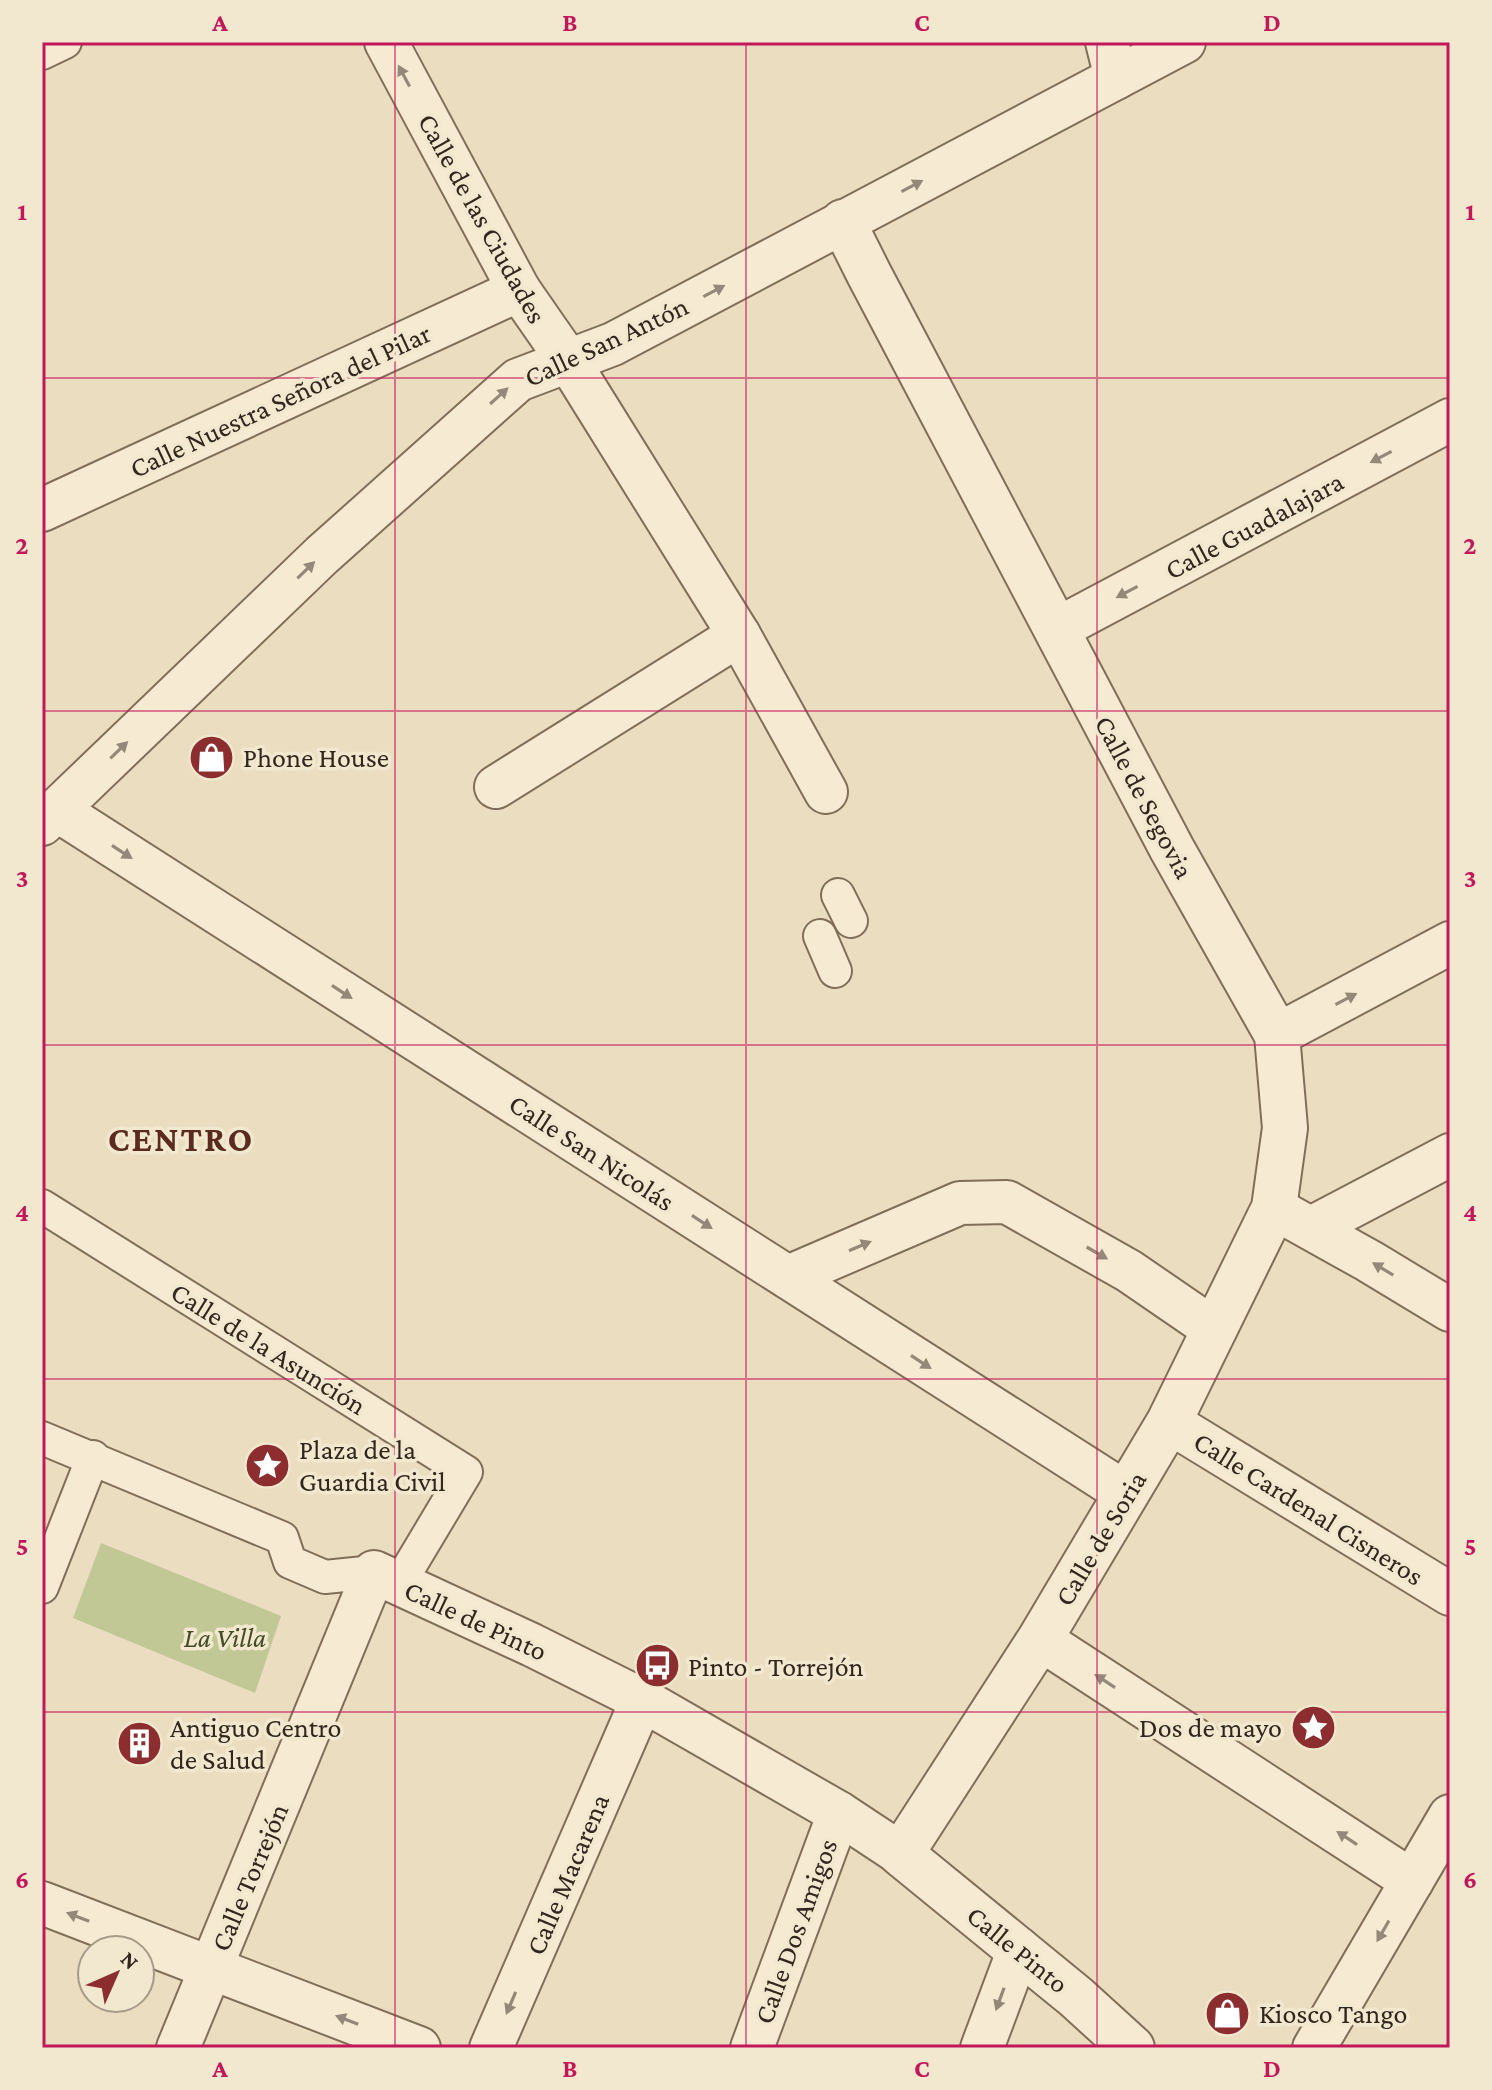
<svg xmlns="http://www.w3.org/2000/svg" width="1492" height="2090" viewBox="0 0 1492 2090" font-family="'Crimson Pro',serif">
<rect width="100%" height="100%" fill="#eaddc0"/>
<path fill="#c1c795" d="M 101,1543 L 281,1616 L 255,1693 L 73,1618 Z"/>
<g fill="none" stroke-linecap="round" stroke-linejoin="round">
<defs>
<g id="pedestrian">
<path d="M 42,53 L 65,42"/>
<path d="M 838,895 L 851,921"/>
<path d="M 820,936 L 835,971"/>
<path d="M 42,1206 L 466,1472 L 399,1584"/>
<path d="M 42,1438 L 282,1538 L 290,1562 L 325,1577 L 374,1572"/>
<path d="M 42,1587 L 93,1457"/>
</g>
<g id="minor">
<path d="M 386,42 L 519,290 L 569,362 L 739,635 L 826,792"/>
<path d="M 1107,42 L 1116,78"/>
<path d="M 42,510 L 519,290"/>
<path d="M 1057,629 L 1450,420"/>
<path d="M 496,787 L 739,635"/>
<path d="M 57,810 L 1127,1494"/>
<path d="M 42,824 L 322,555 L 518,380 L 613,344 L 1184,42"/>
<path d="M 1277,1035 L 1450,943"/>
<path d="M 1274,1208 L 1369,1261 L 1450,1310"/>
<path d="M 1311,1228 L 1450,1155"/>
<path d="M 788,1277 L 960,1203 L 1007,1202 L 1129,1271 L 1215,1330"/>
<path d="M 1169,1422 L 1450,1594"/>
<path d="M 1040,1639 L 1412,1881"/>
<path d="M 42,1903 L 419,2048"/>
<path d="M 178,2048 L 374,1572 L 532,1645 L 646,1702 L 839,1813 L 901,1854"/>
<path d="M 491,2048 L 642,1700"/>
<path d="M 752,2048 L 839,1813"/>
<path d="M 982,2048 L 1019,1949"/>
<path d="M 1314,2048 L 1450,1816"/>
</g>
<path id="tertiary" d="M 843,222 L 869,274 L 1172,849 L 1277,1035 L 1285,1128 L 1274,1208 L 1169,1422 L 1040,1639 L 901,1854 L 1076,1997 L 1132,2048"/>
</defs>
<use href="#pedestrian" stroke="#816e59" stroke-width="36"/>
<use href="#minor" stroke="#816e59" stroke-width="46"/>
<use href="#tertiary" stroke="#816e59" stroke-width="48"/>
<use href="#pedestrian" stroke="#f6ebd2" stroke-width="32"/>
<use href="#minor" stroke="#f6ebd2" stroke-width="42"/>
<use href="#tertiary" stroke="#f6ebd2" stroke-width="44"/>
</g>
<defs><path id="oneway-solid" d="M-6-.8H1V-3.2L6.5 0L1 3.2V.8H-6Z" transform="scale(2)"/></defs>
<g fill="#948978">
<use href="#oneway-solid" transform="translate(404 76) rotate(-118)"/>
<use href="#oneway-solid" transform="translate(912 186) rotate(-28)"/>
<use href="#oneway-solid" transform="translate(714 291) rotate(-28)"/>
<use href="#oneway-solid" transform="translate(499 396) rotate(-42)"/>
<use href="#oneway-solid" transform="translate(1381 457) rotate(152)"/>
<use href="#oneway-solid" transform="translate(306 570) rotate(-44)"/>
<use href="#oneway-solid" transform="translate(1127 592) rotate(152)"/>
<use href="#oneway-solid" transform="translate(119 750) rotate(-44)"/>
<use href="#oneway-solid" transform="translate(122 852) rotate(33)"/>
<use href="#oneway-solid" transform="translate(342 992) rotate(33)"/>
<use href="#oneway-solid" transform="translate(1346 999) rotate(-28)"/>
<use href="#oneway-solid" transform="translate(702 1222) rotate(33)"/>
<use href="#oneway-solid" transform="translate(860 1246) rotate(-23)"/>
<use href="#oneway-solid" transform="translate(1097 1253) rotate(30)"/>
<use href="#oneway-solid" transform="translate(1383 1269) rotate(-149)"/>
<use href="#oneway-solid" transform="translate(921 1362) rotate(33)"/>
<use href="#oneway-solid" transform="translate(1105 1681) rotate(-147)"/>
<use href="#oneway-solid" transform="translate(1347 1838) rotate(-147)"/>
<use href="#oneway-solid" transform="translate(78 1917) rotate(-159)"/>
<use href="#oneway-solid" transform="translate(1383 1931) rotate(120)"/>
<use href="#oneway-solid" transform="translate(1000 1999) rotate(110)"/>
<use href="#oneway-solid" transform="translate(511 2003) rotate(113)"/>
<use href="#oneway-solid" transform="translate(347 2020) rotate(-159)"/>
</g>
<path fill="none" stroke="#c2185b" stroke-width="2" stroke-opacity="0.55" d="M 395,42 L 395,2048M 746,42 L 746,2048M 1097,42 L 1097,2048M 42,378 L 1450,378M 42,711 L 1450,711M 42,1045 L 1450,1045M 42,1379 L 1450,1379M 42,1712 L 1450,1712"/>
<defs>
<symbol id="shop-disc" viewBox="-11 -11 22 22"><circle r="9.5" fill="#8c2e2f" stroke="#f2e8cf"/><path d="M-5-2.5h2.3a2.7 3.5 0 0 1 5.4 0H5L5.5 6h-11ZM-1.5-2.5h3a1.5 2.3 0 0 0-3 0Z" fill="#fff"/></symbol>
<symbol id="sight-disc" viewBox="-11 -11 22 22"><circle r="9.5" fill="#8c2e2f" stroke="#f2e8cf"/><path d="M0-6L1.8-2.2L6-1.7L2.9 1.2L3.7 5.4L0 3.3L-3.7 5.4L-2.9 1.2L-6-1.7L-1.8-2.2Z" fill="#fff"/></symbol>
<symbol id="bus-disc" viewBox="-11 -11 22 22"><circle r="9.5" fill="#8c2e2f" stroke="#f2e8cf"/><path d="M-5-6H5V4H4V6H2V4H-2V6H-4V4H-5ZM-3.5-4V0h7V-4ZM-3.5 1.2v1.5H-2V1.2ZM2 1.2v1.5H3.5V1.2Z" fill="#fff"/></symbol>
<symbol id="building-disc" viewBox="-11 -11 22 22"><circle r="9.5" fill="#8c2e2f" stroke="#f2e8cf"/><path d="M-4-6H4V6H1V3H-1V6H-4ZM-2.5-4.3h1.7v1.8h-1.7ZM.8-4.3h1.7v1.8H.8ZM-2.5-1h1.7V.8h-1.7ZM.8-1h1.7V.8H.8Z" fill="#fff"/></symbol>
</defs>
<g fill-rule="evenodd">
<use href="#shop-disc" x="186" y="732" width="51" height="51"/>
<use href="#sight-disc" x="242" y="1440" width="51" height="51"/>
<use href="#bus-disc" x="632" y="1640" width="51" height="51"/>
<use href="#sight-disc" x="1288" y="1702" width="51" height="51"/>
<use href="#building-disc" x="114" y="1718" width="51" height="51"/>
<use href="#shop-disc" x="1202" y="1988" width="51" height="51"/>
</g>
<g text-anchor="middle" stroke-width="7" stroke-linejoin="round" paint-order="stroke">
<g font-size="28" fill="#32271d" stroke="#f2e8cf">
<text transform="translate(483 218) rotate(61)" y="10">Calle de las Ciudades</text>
<text transform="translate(606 341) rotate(-25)" y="10">Calle San Antón</text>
<text transform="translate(280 400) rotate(-25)" y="10">Calle Nuestra Señora del Pilar</text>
<text transform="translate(1254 525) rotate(-28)" y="10">Calle Guadalajara</text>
<text transform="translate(1145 797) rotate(62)" y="10">Calle de Segovia</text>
<text transform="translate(592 1152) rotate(33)" y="10">Calle San Nicolás</text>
<text transform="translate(269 1348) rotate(32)" y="10">Calle de la Asunción</text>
<text transform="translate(1309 1508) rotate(32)" y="10">Calle Cardenal Cisneros</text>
<text transform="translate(1100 1538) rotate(-59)" y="10">Calle de Soria</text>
<text transform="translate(476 1620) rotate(25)" y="10">Calle de Pinto</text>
<text transform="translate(567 1874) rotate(-67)" y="10">Calle Macarena</text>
<text transform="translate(249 1877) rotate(-67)" y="10">Calle Torrejón</text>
<text transform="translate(795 1931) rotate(-70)" y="10">Calle Dos Amigos</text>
<text transform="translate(1018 1949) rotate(39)" y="10">Calle Pinto</text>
</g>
<g font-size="28" fill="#32271d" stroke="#f2e8cf" text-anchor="start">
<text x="243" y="767">Phone House</text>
<text x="299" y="1459">Plaza de la<tspan x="299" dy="32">Guardia Civil</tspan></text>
<text x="688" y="1676">Pinto - Torrejón</text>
<text x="170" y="1737">Antiguo Centro<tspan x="170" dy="32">de Salud</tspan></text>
<text x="1282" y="1737" text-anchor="end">Dos de mayo</text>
<text x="1259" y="2023">Kiosco Tango</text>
</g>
<g font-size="28" font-style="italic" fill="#434d25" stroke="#f2e8cf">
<text x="225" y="1647">La Villa</text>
</g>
<g font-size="36" font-weight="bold" letter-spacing="2" fill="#5b2b1f" stroke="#f2e8cf">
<text x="181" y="1151">CENTRO</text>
</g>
</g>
<rect width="1492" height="2090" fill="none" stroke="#f2e8cf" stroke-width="88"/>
<g transform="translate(116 1974) rotate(45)"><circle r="38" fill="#f2e8cf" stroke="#a59b88" stroke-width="2"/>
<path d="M0-6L14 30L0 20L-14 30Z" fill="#8c2e2f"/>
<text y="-12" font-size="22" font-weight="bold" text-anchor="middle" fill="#32271d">N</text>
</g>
<rect x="44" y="44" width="1404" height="2002" fill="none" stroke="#c2185b" stroke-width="3"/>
<g font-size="26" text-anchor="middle" font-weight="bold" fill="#c2185b">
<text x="220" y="31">A</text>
<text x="570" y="31">B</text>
<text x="922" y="31">C</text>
<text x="1272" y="31">D</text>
<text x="22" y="220">1</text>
<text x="1470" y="220">1</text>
<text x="22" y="554">2</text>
<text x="1470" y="554">2</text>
<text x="22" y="887">3</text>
<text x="1470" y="887">3</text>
<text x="22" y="1221">4</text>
<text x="1470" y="1221">4</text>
<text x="22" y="1555">5</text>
<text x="1470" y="1555">5</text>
<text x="22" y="1888">6</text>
<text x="1470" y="1888">6</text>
<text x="220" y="2077">A</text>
<text x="570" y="2077">B</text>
<text x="922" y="2077">C</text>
<text x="1272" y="2077">D</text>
</g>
</svg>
